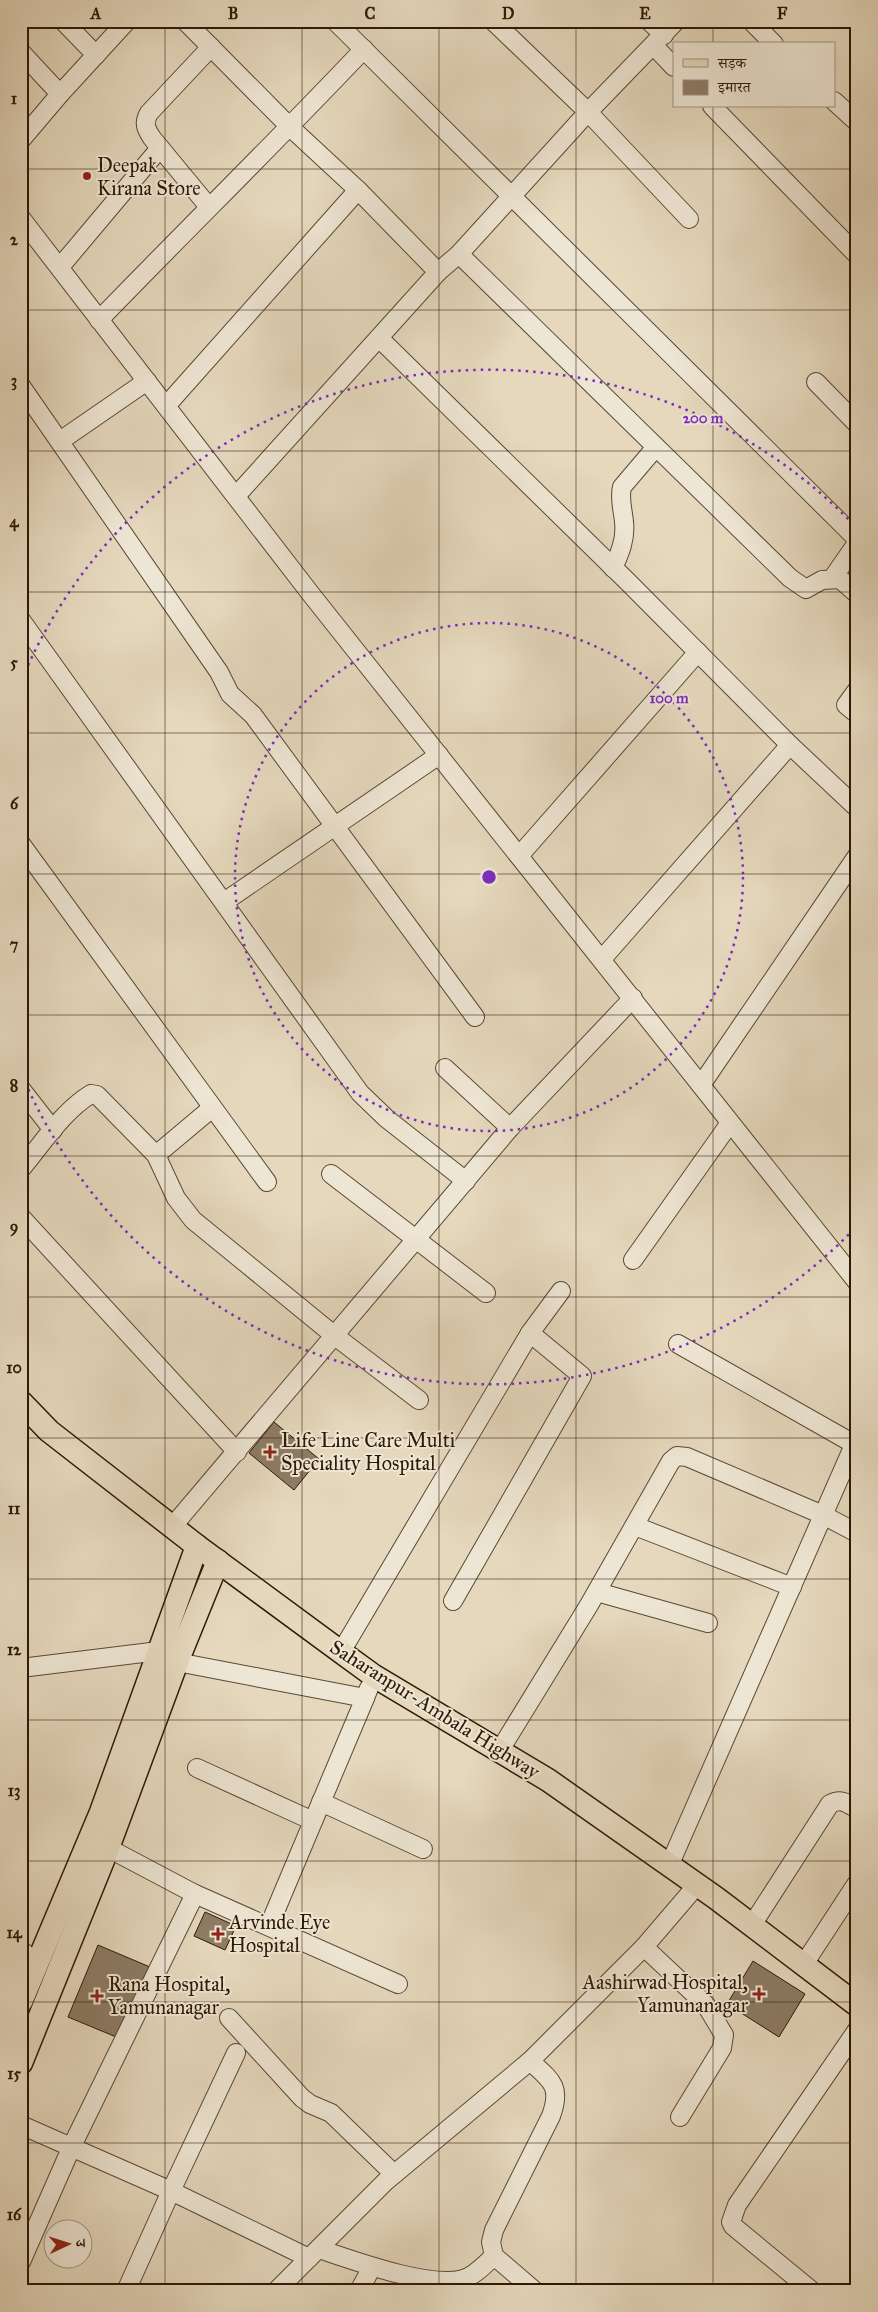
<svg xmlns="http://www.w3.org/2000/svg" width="878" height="2312" viewBox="0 0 878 2312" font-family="'IM FELL Great Primer','Noto Serif Devanagari',serif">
<rect width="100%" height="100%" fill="#e5d8bd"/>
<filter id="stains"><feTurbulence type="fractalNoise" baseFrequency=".004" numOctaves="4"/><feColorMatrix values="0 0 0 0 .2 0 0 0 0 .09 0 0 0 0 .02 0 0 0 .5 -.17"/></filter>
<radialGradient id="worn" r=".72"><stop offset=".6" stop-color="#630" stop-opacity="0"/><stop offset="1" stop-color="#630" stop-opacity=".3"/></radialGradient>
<g fill="#8d7c65" stroke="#2d1805">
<path d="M 274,1422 L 319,1459 L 294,1490 L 249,1453 Z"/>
<path d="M 205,1912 L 236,1926 L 225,1950 L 194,1936 Z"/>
<path d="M 98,1945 L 150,1967 L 121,2039 L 68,2017 Z"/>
<path d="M 753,1961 L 805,1994 L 779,2037 L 727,2004 Z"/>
</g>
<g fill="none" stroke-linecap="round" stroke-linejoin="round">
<defs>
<g id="minor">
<path d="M 63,21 L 96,55"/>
<path d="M 185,21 L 290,127 L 358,190 L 438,272"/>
<path d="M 335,21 L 857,539"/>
<path d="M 493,21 L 588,112 L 689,219"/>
<path d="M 649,21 L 664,35"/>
<path d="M 751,21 L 774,44"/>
<path d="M 654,46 L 674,67"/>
<path d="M 21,52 L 60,94"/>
<path d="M 834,101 L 857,122"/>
<path d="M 712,106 L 857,255"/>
<path d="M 21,140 L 60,94 L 127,21"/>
<path d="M 209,207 L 152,138 C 146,129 143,123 149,113 L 211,47"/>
<path d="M 21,218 L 310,593 L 857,1282"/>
<path d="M 459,254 L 790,578 L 806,589 L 822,580 L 840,579 L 857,594"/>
<path d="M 60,267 L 160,148"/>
<path d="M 99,320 C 187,229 277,141 364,49"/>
<path d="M 379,338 L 628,582 L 790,745 L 857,808"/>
<path d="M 816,382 L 857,424"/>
<path d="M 21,386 L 219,672 L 230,694 L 253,715 L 475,1017"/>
<path d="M 166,406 L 358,190"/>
<path d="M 60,441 L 147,381"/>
<path d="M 236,496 L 438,272 L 459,254 L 588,112 L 676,21"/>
<path d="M 613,568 C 620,553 626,539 624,522 C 623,510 619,499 622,487 L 656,447"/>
<path d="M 832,579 L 857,543"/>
<path d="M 21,620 L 360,1093 L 387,1119 L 466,1181"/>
<path d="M 857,690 L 846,705 L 857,714"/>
<path d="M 21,844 L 267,1182"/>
<path d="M 519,856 L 698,652"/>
<path d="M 224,902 L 439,755"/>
<path d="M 602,959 L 790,745"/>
<path d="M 445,1068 L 510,1128"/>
<path d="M 701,1085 L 857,856"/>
<path d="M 21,1089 L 53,1130"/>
<path d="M 156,1155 L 212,1108"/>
<path d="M 21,1169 C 42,1144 63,1111 91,1094 L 97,1095 L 156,1155 L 176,1198 L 193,1220 L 335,1336 L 419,1400"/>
<path d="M 331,1174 L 486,1293"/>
<path d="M 21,1217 L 237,1452"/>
<path d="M 633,1260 L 730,1123"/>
<path d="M 678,1344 L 854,1444"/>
<path d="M 635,1526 L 792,1587"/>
<path d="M 172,1527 L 510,1128 L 633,998"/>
<path d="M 597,1592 L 708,1623"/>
<path d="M 453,1601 L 582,1376 L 530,1333"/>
<path d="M 341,1652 L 530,1333 L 561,1291"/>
<path d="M 177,1662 L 365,1698 L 369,1688"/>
<path d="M 21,1668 L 159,1651"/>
<path d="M 500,1750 L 589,1605 L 671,1461 L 677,1456 L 687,1457 L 823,1515 L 857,1533"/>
<path d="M 197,1768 L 313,1821"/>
<path d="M 321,1802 L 423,1849"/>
<path d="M 108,1848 L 195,1894 L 398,1984"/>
<path d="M 669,1866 L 857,1438"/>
<path d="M 752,1925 L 830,1804 C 841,1798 847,1803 857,1809"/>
<path d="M 269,1926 L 365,1698"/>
<path d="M 644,1947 L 706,2005 L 724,2035 L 722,2048 L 680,2117"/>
<path d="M 21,1950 L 37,1964"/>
<path d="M 804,1964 L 857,1883"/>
<path d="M 229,2018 L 302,2098 L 310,2104 L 331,2113 L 394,2174"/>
<path d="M 21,2125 L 171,2191 L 309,2258"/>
<path d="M 319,2249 C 352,2260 431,2289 463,2279 C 475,2276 485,2264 494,2256 L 535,2291"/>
<path d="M 494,2256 L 491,2242 L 494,2230 L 551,2116 C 562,2086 551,2080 530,2061"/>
<path d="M 21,2262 L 72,2146 L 195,1894"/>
<path d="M 126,2291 L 171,2191 L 236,2053"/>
<path d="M 276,2291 L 386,2181 L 530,2061 L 644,1947 L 697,1885"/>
<path d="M 359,2291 L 372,2267"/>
<path d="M 812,2291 L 733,2226 L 731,2222 L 737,2205 L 857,2030"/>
</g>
<g id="major">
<path d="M 21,1402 L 49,1431 L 197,1546 L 341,1652 L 374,1676 L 548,1780 L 716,1898 L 857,2005"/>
<path d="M 21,2002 L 101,1812 L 197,1546"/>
<path d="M 21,2063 L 108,1848 L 177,1662 L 218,1561"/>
</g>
</defs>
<use href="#minor" stroke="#5b4833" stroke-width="20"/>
<use href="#major" stroke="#2d1805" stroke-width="25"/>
<use href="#minor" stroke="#eee6d4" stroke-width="18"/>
<use href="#major" stroke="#e5d8bd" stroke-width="22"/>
</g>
<path fill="none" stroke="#2d1805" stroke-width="1" stroke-opacity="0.55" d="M 165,21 L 165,2291M 302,21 L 302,2291M 439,21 L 439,2291M 576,21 L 576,2291M 713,21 L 713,44M 713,106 L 713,2291M 21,169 L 857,169M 21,310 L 857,310M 21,451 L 857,451M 21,592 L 857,592M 21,733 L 857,733M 21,874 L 857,874M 21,1015 L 857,1015M 21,1156 L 857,1156M 21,1297 L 857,1297M 21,1438 L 857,1438M 21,1579 L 857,1579M 21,1720 L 857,1720M 21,1861 L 857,1861M 21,2002 L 857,2002M 21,2143 L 857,2143"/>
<g fill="none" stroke="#7b2cbf" stroke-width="2.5" stroke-dasharray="2.5 5">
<circle cx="489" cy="877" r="254"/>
<path d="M854 1229A507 507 0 0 1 22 1075M22 679A507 507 0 0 1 854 525"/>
</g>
<g fill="#8f2418" stroke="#eee6d4" stroke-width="2">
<circle cx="87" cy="176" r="5"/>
<path d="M267.5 1444.5h5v5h5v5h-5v5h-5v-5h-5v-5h5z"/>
<path d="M215.5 1926.5h5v5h5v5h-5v5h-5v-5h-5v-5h5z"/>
<path d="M756.5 1986.5h5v5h5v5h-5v5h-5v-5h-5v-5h5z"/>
<path d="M94.5 1988.5h5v5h5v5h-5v5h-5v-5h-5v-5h5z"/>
</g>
<g text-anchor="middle" stroke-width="4" stroke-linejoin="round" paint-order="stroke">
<g font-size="20" fill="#2d1805" stroke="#eee6d4" text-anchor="start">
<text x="97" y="172">Deepak<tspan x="97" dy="23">Kirana Store</tspan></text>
<text x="281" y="1447">Life Line Care Multi<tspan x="281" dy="23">Speciality Hospital</tspan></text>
<text x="229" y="1929">Arvinde Eye<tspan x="229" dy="23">Hospital</tspan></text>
<text x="748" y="1989" text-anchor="end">Aashirwad Hospital,<tspan x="748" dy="23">Yamunanagar</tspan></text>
<text x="108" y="1991">Rana Hospital,<tspan x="108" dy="23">Yamunanagar</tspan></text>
</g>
<g font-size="20" fill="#2d1805" stroke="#eee6d4">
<text transform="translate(435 1709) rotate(32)" y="7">Saharanpur-Ambala Highway</text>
</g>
</g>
<circle cx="489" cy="877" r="8" fill="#7b2cbf" stroke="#eee6d4" stroke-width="2.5"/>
<g font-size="15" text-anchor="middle" font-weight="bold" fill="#7b2cbf" stroke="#eee6d4" stroke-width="4" stroke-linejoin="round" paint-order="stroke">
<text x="703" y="423">200 m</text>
<text x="669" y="703">100 m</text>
</g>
<rect width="878" height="2312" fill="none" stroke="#e5d8bd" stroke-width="55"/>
<rect x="673" y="42" width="162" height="65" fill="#eee6d4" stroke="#a19481"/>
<rect x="683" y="59" width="25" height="8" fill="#e5d8bd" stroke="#a19481"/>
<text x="718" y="68" font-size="15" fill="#2d1805">सड़क</text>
<rect x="683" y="80" width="25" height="15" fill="#8d7c65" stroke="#a19481"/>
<text x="718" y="92" font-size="15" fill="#2d1805">इमारत</text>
<g transform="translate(68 2244) rotate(86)"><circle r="24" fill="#eee6d4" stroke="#a19481"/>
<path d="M0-4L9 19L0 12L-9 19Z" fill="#8f2418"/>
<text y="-8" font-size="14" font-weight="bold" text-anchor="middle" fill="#2d1805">उ</text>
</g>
<rect x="28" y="28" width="822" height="2256" fill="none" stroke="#2d1805" stroke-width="2"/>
<g font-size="16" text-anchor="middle" font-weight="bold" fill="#2d1805">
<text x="96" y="19">A</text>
<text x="233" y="19">B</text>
<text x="370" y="19">C</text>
<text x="508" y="19">D</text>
<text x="645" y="19">E</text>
<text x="782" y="19">F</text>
<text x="14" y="104">1</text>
<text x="14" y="245">2</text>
<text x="14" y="386">3</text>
<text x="14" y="527">4</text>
<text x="14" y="668">5</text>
<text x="14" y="809">6</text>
<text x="14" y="950">7</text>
<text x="14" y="1091">8</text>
<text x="14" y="1232">9</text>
<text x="14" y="1373">10</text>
<text x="14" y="1514">11</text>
<text x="14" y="1655">12</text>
<text x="14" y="1796">13</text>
<text x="14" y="1938">14</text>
<text x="14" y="2079">15</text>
<text x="14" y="2220">16</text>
</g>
<rect width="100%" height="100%" filter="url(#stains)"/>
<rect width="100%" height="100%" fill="url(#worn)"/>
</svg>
